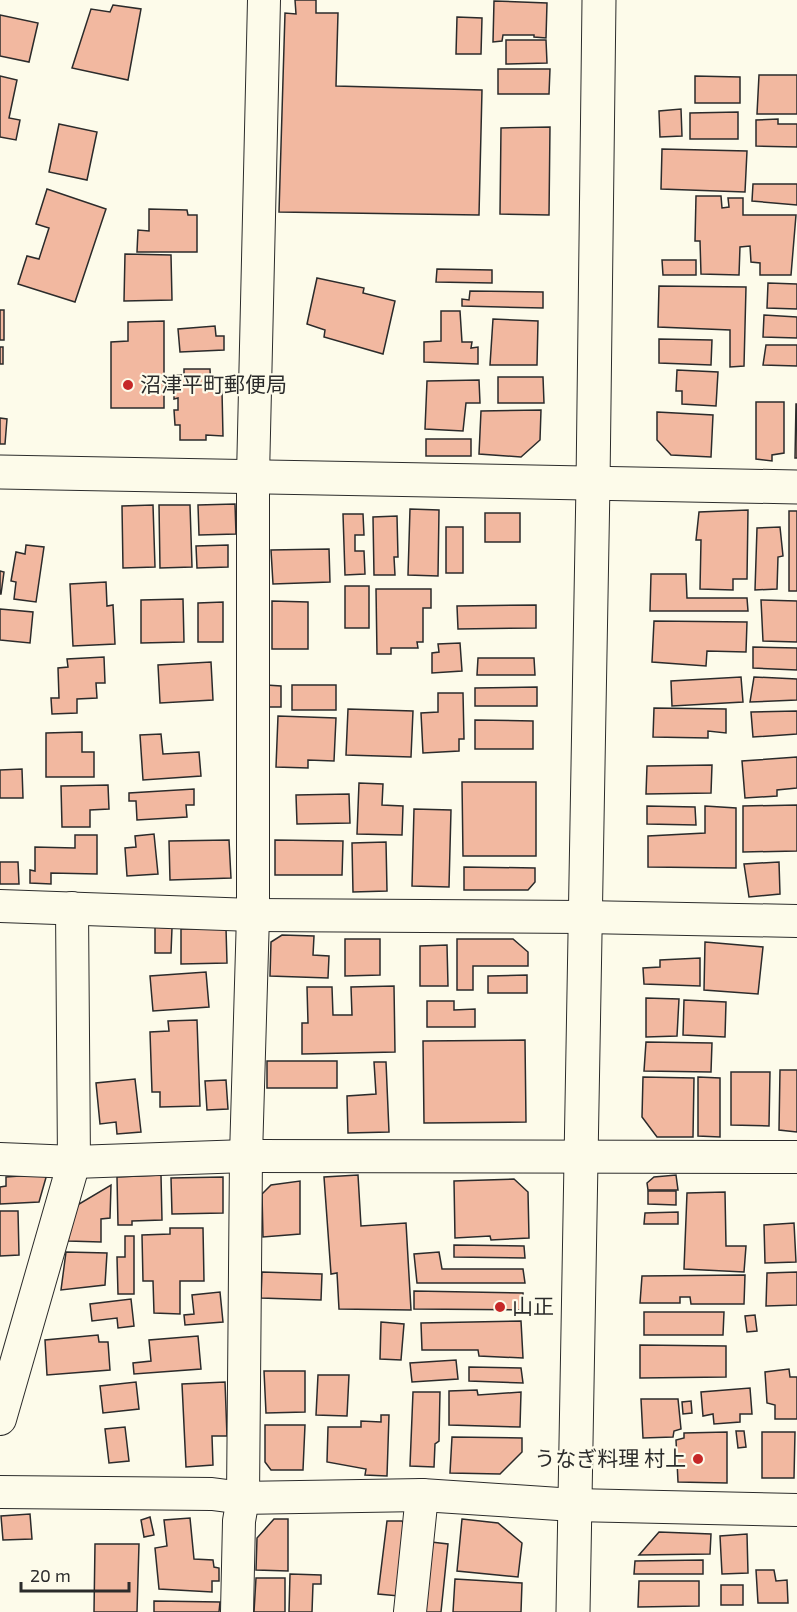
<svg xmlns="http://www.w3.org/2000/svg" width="797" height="1612" viewBox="0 0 797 1612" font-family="'Exo 2','Noto Sans JP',sans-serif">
<rect width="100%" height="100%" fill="#fdfbea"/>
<g fill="#f2b8a0" stroke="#2b2b2b" stroke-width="1.5">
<path d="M 295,0 L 316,0 L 316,13 L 338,13 L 336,86 L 482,90 L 479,215 L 279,212 L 285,13 L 296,14 Z"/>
<path d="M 494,1 L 547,3 L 546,38 L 534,37 L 534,35 L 503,35 L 502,41 L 493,42 Z"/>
<path d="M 113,5 L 141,9 L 128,80 L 72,68 L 91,9 L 110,12 Z"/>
<path d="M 0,15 L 38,23 L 29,62 L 0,56 Z"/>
<path d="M 457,17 L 482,18 L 481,54 L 456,54 Z"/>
<path d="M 506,40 L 546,40 L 547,63 L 506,64 Z"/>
<path d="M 498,69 L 550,69 L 549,94 L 498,94 Z"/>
<path d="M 759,75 L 797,75 L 797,114 L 757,114 Z"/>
<path d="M 0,76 L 17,80 L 9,118 L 20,120 L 16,140 L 0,137 Z"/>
<path d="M 695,76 L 740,77 L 740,103 L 695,103 Z"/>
<path d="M 681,109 L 682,136 L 660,137 L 659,111 Z"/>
<path d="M 738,112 L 738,139 L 690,139 L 690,113 Z"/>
<path d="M 778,119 L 778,124 L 797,124 L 797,147 L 756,146 L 756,120 Z"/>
<path d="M 59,124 L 97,132 L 87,180 L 49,172 Z"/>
<path d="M 550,127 L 549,215 L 500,214 L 501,128 Z"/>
<path d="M 662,149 L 747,151 L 745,192 L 661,189 Z"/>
<path d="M 753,184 L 797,184 L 797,205 L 752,201 Z"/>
<path d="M 47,189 L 106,209 L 75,302 L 18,284 L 27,256 L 39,259 L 49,228 L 36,224 Z"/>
<path d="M 696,196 L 721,196 L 722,208 L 729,207 L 728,198 L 743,198 L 743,215 L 796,215 L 791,275 L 760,275 L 760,263 L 751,262 L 750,246 L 740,247 L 739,275 L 701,274 L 700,241 L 695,241 Z"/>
<path d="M 149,209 L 187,210 L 188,215 L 197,215 L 197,252 L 137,252 L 138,230 L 149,231 Z"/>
<path d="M 125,254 L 171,255 L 172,300 L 124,301 Z"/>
<path d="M 662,260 L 696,260 L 696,275 L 663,275 Z"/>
<path d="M 437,269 L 492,270 L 492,283 L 436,282 Z"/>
<path d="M 317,278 L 364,288 L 363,293 L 395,301 L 383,354 L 324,337 L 325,330 L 307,324 Z"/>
<path d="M 768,283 L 797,284 L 797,309 L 767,308 Z"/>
<path d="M 659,286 L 746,287 L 744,366 L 730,367 L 730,330 L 658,327 Z"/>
<path d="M 470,291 L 543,292 L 543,308 L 462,306 L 462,299 L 469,300 Z"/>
<rect x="0" y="310" width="4" height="30"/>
<path d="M 441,311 L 460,311 L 462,342 L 472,342 L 471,348 L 478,347 L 478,364 L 424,362 L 424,342 L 441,341 Z"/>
<path d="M 764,315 L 797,317 L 797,338 L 763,337 Z"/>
<path d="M 493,319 L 538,321 L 537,365 L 490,365 Z"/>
<path d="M 164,321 L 164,408 L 111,408 L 111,342 L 128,341 L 128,322 Z"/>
<path d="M 215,326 L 216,336 L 224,336 L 224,350 L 180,352 L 178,329 Z"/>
<path d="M 659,339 L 712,340 L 711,365 L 659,363 Z"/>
<path d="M 766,345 L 797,345 L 797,366 L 763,365 Z"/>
<rect x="0" y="347" width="3" height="17"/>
<path d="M 184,369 L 210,369 L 211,391 L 222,391 L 223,436 L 206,435 L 206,440 L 180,440 L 180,425 L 175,425 L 174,410 L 178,410 L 178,398 L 174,399 L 174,375 L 184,375 Z"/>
<path d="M 677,370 L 718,372 L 716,406 L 682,404 L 682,391 L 676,391 Z"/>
<path d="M 498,377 L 543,377 L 544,403 L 498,403 Z"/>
<path d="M 479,380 L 480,403 L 466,403 L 463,431 L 425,429 L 427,381 Z"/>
<path d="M 756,402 L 784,402 L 784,453 L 772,455 L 772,461 L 756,459 Z"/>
<path d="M 796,404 L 797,404 L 797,458 L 795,458 Z"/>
<path d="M 541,410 L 540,440 L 521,457 L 479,454 L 481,411 Z"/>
<path d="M 657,412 L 713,415 L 711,457 L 671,455 L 657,440 Z"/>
<path d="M 0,418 L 7,419 L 5,444 L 0,444 Z"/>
<rect x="426" y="439" width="45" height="17"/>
<path d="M 235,504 L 236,534 L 199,535 L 198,505 Z"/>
<path d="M 153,505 L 155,567 L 123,568 L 122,506 Z"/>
<path d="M 159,505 L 190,505 L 192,567 L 160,568 Z"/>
<path d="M 410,509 L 439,510 L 438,576 L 408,575 Z"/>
<path d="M 748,510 L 747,579 L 733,579 L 733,590 L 700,589 L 701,540 L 696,540 L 699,512 Z"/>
<rect x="789" y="511" width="8" height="80"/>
<rect x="485" y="513" width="35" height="29"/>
<path d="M 343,514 L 363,514 L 364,535 L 355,535 L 355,551 L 364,551 L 365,574 L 345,575 Z"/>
<path d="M 397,516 L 398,557 L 394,557 L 395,575 L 374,575 L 373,517 Z"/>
<rect x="446" y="527" width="17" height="46"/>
<path d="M 780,527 L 783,556 L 778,557 L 777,589 L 755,590 L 757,528 Z"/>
<path d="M 26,545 L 44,547 L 36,602 L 14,599 L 16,582 L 11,581 L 16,552 L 25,554 Z"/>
<path d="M 228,545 L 228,567 L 197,568 L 196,546 Z"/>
<path d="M 329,549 L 330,582 L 273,584 L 271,550 Z"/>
<path d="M 0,571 L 4,572 L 1,594 L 0,594 Z"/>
<path d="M 651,574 L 686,574 L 687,598 L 747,598 L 748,611 L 650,611 Z"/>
<path d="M 106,582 L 107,606 L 113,605 L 115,644 L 73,646 L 70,584 Z"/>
<rect x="345" y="586" width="24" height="42"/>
<path d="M 376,589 L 431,589 L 431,608 L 423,608 L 423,642 L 417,642 L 418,648 L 391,648 L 391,654 L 377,654 Z"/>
<path d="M 183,599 L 184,642 L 141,643 L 141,600 Z"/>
<path d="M 761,600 L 797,601 L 797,642 L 763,641 Z"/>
<path d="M 272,601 L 308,602 L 308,649 L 272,649 Z"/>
<path d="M 223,602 L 223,642 L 198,642 L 198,603 Z"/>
<path d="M 536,605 L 536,628 L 458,629 L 457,606 Z"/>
<path d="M 0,609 L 33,612 L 30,643 L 0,640 Z"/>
<path d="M 654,621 L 747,622 L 746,652 L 707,651 L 706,666 L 652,662 Z"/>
<path d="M 460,643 L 462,671 L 432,673 L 432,653 L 439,652 L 438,644 Z"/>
<path d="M 753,647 L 797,648 L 797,670 L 753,668 Z"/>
<path d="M 104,657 L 105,683 L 96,683 L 97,698 L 77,699 L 77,713 L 52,714 L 51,698 L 59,698 L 58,668 L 68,667 L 67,659 Z"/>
<path d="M 478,658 L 534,658 L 535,675 L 477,675 Z"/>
<path d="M 211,662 L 213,700 L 160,703 L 158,665 Z"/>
<path d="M 741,677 L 743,702 L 672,706 L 671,681 Z"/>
<path d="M 754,677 L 797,679 L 797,700 L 750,702 Z"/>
<path d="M 266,685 L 281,686 L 281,707 L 267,707 Z"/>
<rect x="292" y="685" width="44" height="25"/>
<path d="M 537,687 L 537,706 L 475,706 L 475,688 Z"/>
<path d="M 438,693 L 463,693 L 464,739 L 459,739 L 459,751 L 423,753 L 421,713 L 438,712 Z"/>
<path d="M 654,708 L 726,709 L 726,733 L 708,731 L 708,738 L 653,737 Z"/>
<path d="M 348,709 L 413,711 L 411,757 L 346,755 Z"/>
<path d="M 797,711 L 797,734 L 753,737 L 751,712 Z"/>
<path d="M 278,716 L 336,718 L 334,761 L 308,760 L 308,768 L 276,767 Z"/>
<path d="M 475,720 L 533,721 L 533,749 L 475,749 Z"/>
<path d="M 82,732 L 82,752 L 94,752 L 94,777 L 46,777 L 46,733 Z"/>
<path d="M 161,734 L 163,754 L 199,752 L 201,776 L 143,780 L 140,735 Z"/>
<path d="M 797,757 L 797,788 L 777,790 L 777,796 L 745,798 L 742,761 Z"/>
<path d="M 712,765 L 711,793 L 646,794 L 647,766 Z"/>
<path d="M 22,769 L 23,798 L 0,798 L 0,770 Z"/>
<path d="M 462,782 L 536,782 L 536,856 L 463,856 Z"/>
<path d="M 359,783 L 383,784 L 382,805 L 403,806 L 402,835 L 357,834 Z"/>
<path d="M 108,785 L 109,809 L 90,810 L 90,827 L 62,827 L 61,786 Z"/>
<path d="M 194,789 L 194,805 L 186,805 L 187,817 L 137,820 L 136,801 L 129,801 L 129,793 Z"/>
<path d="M 349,794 L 350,823 L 297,824 L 296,795 Z"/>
<path d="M 797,805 L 797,851 L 743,852 L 743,806 Z"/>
<path d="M 647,806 L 695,807 L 696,825 L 647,824 Z"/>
<path d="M 705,806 L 736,808 L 736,868 L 648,867 L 648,836 L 705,833 Z"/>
<path d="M 414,809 L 451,810 L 449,887 L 412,886 Z"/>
<path d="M 154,834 L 158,874 L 127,876 L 125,848 L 136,847 L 135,836 Z"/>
<path d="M 75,835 L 97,835 L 97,874 L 51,873 L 51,884 L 30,883 L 30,870 L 35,871 L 35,847 L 75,848 Z"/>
<path d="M 229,840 L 231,878 L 170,880 L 169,841 Z"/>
<path d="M 275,840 L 343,841 L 342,875 L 275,875 Z"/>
<path d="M 386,842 L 387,891 L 353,892 L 352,843 Z"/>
<path d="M 0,862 L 18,862 L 19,884 L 0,884 Z"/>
<path d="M 779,862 L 780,894 L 749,897 L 744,864 Z"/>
<path d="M 464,867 L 535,868 L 535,882 L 528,890 L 464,890 Z"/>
<path d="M 155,927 L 172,928 L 171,953 L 155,953 Z"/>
<path d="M 226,928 L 227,963 L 181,964 L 181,929 Z"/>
<path d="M 282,935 L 314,936 L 313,955 L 329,956 L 328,978 L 270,976 L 271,942 Z"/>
<path d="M 345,939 L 380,939 L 380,975 L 345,976 Z"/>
<path d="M 457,939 L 513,939 L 528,952 L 528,966 L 473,966 L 473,990 L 457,990 Z"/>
<path d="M 705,942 L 763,947 L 758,994 L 704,990 Z"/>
<path d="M 447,945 L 448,986 L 420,986 L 420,946 Z"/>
<path d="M 700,958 L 700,986 L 644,984 L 643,968 L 660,967 L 660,960 Z"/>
<path d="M 206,972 L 209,1007 L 153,1011 L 150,976 Z"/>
<path d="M 527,975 L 527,993 L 488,993 L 488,976 Z"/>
<path d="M 394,986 L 395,1052 L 302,1054 L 302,1023 L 308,1023 L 307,987 L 332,987 L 333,1015 L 352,1015 L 351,987 Z"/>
<path d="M 646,998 L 679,999 L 677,1036 L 646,1037 Z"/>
<path d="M 684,1000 L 726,1002 L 725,1037 L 683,1035 Z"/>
<path d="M 427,1001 L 454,1001 L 454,1010 L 475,1009 L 475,1027 L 427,1027 Z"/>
<path d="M 197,1020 L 200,1106 L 160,1107 L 160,1092 L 152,1092 L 150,1032 L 169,1031 L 168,1021 Z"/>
<path d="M 525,1040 L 526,1122 L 424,1123 L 423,1041 Z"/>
<path d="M 646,1042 L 712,1043 L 711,1072 L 644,1071 Z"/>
<rect x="267" y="1061" width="70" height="27"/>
<path d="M 374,1062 L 386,1062 L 389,1132 L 348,1133 L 347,1096 L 376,1094 Z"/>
<path d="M 780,1070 L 797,1070 L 797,1132 L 779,1130 Z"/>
<path d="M 731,1072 L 770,1072 L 769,1126 L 731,1125 Z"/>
<path d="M 643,1077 L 694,1078 L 693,1137 L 657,1137 L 642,1117 Z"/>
<path d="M 698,1077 L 720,1078 L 720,1137 L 698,1136 Z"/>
<path d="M 135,1079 L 141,1132 L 117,1134 L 116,1122 L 100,1124 L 96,1083 Z"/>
<path d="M 226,1080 L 228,1109 L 207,1110 L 205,1081 Z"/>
<path d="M 47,1174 L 39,1202 L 0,1204 L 0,1187 L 6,1186 L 6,1177 Z"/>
<path d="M 161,1175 L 162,1220 L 132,1221 L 132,1225 L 118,1225 L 117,1177 Z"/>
<path d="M 358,1175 L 361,1226 L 406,1223 L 411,1310 L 339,1309 L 337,1273 L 331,1274 L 324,1177 Z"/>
<path d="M 676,1175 L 678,1190 L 648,1190 L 647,1183 L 654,1177 Z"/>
<path d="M 223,1177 L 223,1213 L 172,1214 L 171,1178 Z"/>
<path d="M 514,1179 L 528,1192 L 529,1238 L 491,1240 L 490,1236 L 455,1238 L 454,1181 Z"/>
<path d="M 300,1181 L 300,1234 L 263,1237 L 262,1194 L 271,1185 Z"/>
<path d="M 111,1185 L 110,1218 L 101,1219 L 101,1242 L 68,1241 L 74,1207 Z"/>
<path d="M 648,1191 L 676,1191 L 676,1205 L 648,1204 Z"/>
<path d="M 725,1192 L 726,1246 L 746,1246 L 744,1272 L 684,1269 L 687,1193 Z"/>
<path d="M 0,1211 L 18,1211 L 19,1255 L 0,1256 Z"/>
<path d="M 678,1212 L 678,1224 L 644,1224 L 645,1213 Z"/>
<path d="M 794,1223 L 796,1262 L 765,1263 L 764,1225 Z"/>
<path d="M 170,1228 L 203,1228 L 204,1281 L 180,1281 L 180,1314 L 154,1313 L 153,1281 L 143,1281 L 142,1235 L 170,1234 Z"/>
<path d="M 125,1236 L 134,1236 L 134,1294 L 118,1294 L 117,1257 L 125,1257 Z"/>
<path d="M 454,1245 L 524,1246 L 525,1258 L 454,1257 Z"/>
<path d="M 66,1252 L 107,1253 L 105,1285 L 61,1290 Z"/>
<path d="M 439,1252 L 442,1269 L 523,1269 L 525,1283 L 417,1283 L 414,1254 Z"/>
<path d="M 262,1272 L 322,1274 L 321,1300 L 261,1298 Z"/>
<path d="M 797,1272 L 797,1305 L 766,1306 L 767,1273 Z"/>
<path d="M 745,1275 L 744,1304 L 691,1304 L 690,1297 L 680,1297 L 680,1303 L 640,1303 L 642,1276 Z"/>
<path d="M 414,1291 L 523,1293 L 524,1310 L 414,1309 Z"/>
<path d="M 220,1292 L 223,1322 L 185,1325 L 184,1315 L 194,1314 L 192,1295 Z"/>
<path d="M 131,1299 L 134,1326 L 118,1328 L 117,1318 L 92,1321 L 90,1304 Z"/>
<path d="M 644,1312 L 724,1312 L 723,1335 L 644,1335 Z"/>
<path d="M 755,1315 L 757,1331 L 747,1332 L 745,1316 Z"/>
<path d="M 521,1321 L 523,1358 L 479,1356 L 478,1350 L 422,1350 L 421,1323 Z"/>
<path d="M 381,1322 L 404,1324 L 401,1360 L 380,1359 Z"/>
<path d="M 98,1335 L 99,1342 L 108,1342 L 110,1370 L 47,1375 L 45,1340 Z"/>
<path d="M 198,1336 L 201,1369 L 134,1374 L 133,1363 L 151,1361 L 149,1340 Z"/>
<path d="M 640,1345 L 726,1346 L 726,1377 L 640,1378 Z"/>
<path d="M 456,1360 L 458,1379 L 412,1382 L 410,1363 Z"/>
<path d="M 469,1367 L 521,1368 L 523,1383 L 469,1381 Z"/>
<path d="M 789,1369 L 790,1377 L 797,1377 L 797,1419 L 775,1419 L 775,1405 L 767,1403 L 765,1372 Z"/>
<path d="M 264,1371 L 305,1371 L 305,1412 L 266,1413 Z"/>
<path d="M 318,1375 L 349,1375 L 347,1416 L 316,1415 Z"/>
<path d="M 136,1382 L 139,1409 L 103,1413 L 100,1386 Z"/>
<path d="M 225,1382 L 227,1436 L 212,1436 L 213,1465 L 186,1467 L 182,1384 Z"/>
<path d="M 750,1388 L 752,1414 L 740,1414 L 740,1422 L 714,1424 L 713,1414 L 703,1416 L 701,1392 Z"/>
<path d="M 477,1390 L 478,1395 L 521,1392 L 520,1427 L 449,1425 L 449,1391 Z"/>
<path d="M 413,1392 L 440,1392 L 439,1441 L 435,1444 L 434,1467 L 410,1466 Z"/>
<path d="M 641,1399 L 678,1399 L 681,1429 L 674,1431 L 673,1437 L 643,1438 Z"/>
<path d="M 691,1401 L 692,1413 L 683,1414 L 682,1402 Z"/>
<path d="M 381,1415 L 389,1415 L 387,1476 L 365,1475 L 366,1469 L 327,1462 L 328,1427 L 361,1427 L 361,1421 L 381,1422 Z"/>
<path d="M 265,1425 L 305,1425 L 303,1470 L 271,1470 L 265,1462 Z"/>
<path d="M 125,1427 L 129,1461 L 109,1463 L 105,1429 Z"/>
<path d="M 736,1431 L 744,1431 L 746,1447 L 738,1448 Z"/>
<path d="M 727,1432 L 727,1483 L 678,1482 L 676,1440 L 684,1438 L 684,1433 Z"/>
<path d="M 762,1432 L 795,1432 L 794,1478 L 762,1478 Z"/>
<path d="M 452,1437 L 522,1438 L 522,1452 L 500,1474 L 450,1473 Z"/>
<path d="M 30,1514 L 32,1539 L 3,1540 L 1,1516 Z"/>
<path d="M 150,1517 L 154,1535 L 144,1537 L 141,1520 Z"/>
<path d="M 190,1518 L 194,1559 L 213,1560 L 214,1567 L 219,1568 L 219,1581 L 212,1581 L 212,1592 L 159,1589 L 155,1548 L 167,1546 L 164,1520 Z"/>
<path d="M 274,1519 L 288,1519 L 288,1571 L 256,1570 L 257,1538 Z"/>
<path d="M 462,1519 L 498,1523 L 522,1543 L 518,1577 L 457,1571 Z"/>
<path d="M 387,1521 L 402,1521 L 407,1530 L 399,1596 L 378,1594 Z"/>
<path d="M 659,1532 L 711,1534 L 710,1554 L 639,1555 Z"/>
<path d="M 747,1534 L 748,1573 L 722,1574 L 720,1536 Z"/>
<path d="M 431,1542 L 448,1544 L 441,1612 L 423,1612 Z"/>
<path d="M 95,1544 L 139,1544 L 137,1612 L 94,1612 Z"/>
<path d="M 703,1560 L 703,1574 L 634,1574 L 635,1561 Z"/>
<path d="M 756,1570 L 774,1570 L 776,1581 L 787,1580 L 788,1603 L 758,1603 Z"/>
<path d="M 290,1574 L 321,1575 L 321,1584 L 313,1584 L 312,1612 L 289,1612 Z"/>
<path d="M 256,1578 L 285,1578 L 285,1612 L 254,1612 Z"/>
<path d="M 455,1579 L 522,1583 L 521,1612 L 453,1612 Z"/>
<path d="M 639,1581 L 699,1581 L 699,1606 L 638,1607 Z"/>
<rect x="721" y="1585" width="22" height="20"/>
<path d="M 154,1601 L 220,1602 L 219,1612 L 154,1612 Z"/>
</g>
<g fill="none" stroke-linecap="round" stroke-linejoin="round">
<defs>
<g id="street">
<path d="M 0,906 L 253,915 L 584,917 L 797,921"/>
<path d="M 0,1159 L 74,1162 L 246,1156 L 797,1157"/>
<path d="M 0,1419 L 74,1162 L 72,908"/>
<path d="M 0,1492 L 212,1494 L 243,1498 L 422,1495 L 574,1505 L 797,1510"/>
<path d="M 237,1612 L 239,1521 L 243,1498 L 246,1156 L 253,915 L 253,476 L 264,0"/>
<path d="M 410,1612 L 422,1495"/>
</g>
<g id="secondary">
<path d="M 0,472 L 797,487"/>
<path d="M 573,1612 L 593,484 L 599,0"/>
</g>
</defs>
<use href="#street" stroke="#2b2b2b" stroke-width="34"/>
<use href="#secondary" stroke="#2b2b2b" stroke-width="35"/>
<use href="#street" stroke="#fdfbea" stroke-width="32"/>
<use href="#secondary" stroke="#fdfbea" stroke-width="33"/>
</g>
<g fill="#c62828" stroke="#fdfbea" stroke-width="2">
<circle cx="128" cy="385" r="6"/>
<circle cx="500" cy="1307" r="6"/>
<circle cx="698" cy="1459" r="6"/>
</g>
<g text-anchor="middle" stroke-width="4.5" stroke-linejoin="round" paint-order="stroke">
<g font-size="21" fill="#2b2b2b" stroke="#fdfbea" text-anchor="start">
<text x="140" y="392">沼津平町郵便局</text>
<text x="512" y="1314">山正</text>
<text x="686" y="1466" text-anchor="end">うなぎ料理 村上</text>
</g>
</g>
<path d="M21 1582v9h108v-9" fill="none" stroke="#2b2b2b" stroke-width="3"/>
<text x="30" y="1582" font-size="18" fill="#2b2b2b" stroke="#fdfbea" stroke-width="4.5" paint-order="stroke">20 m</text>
</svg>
